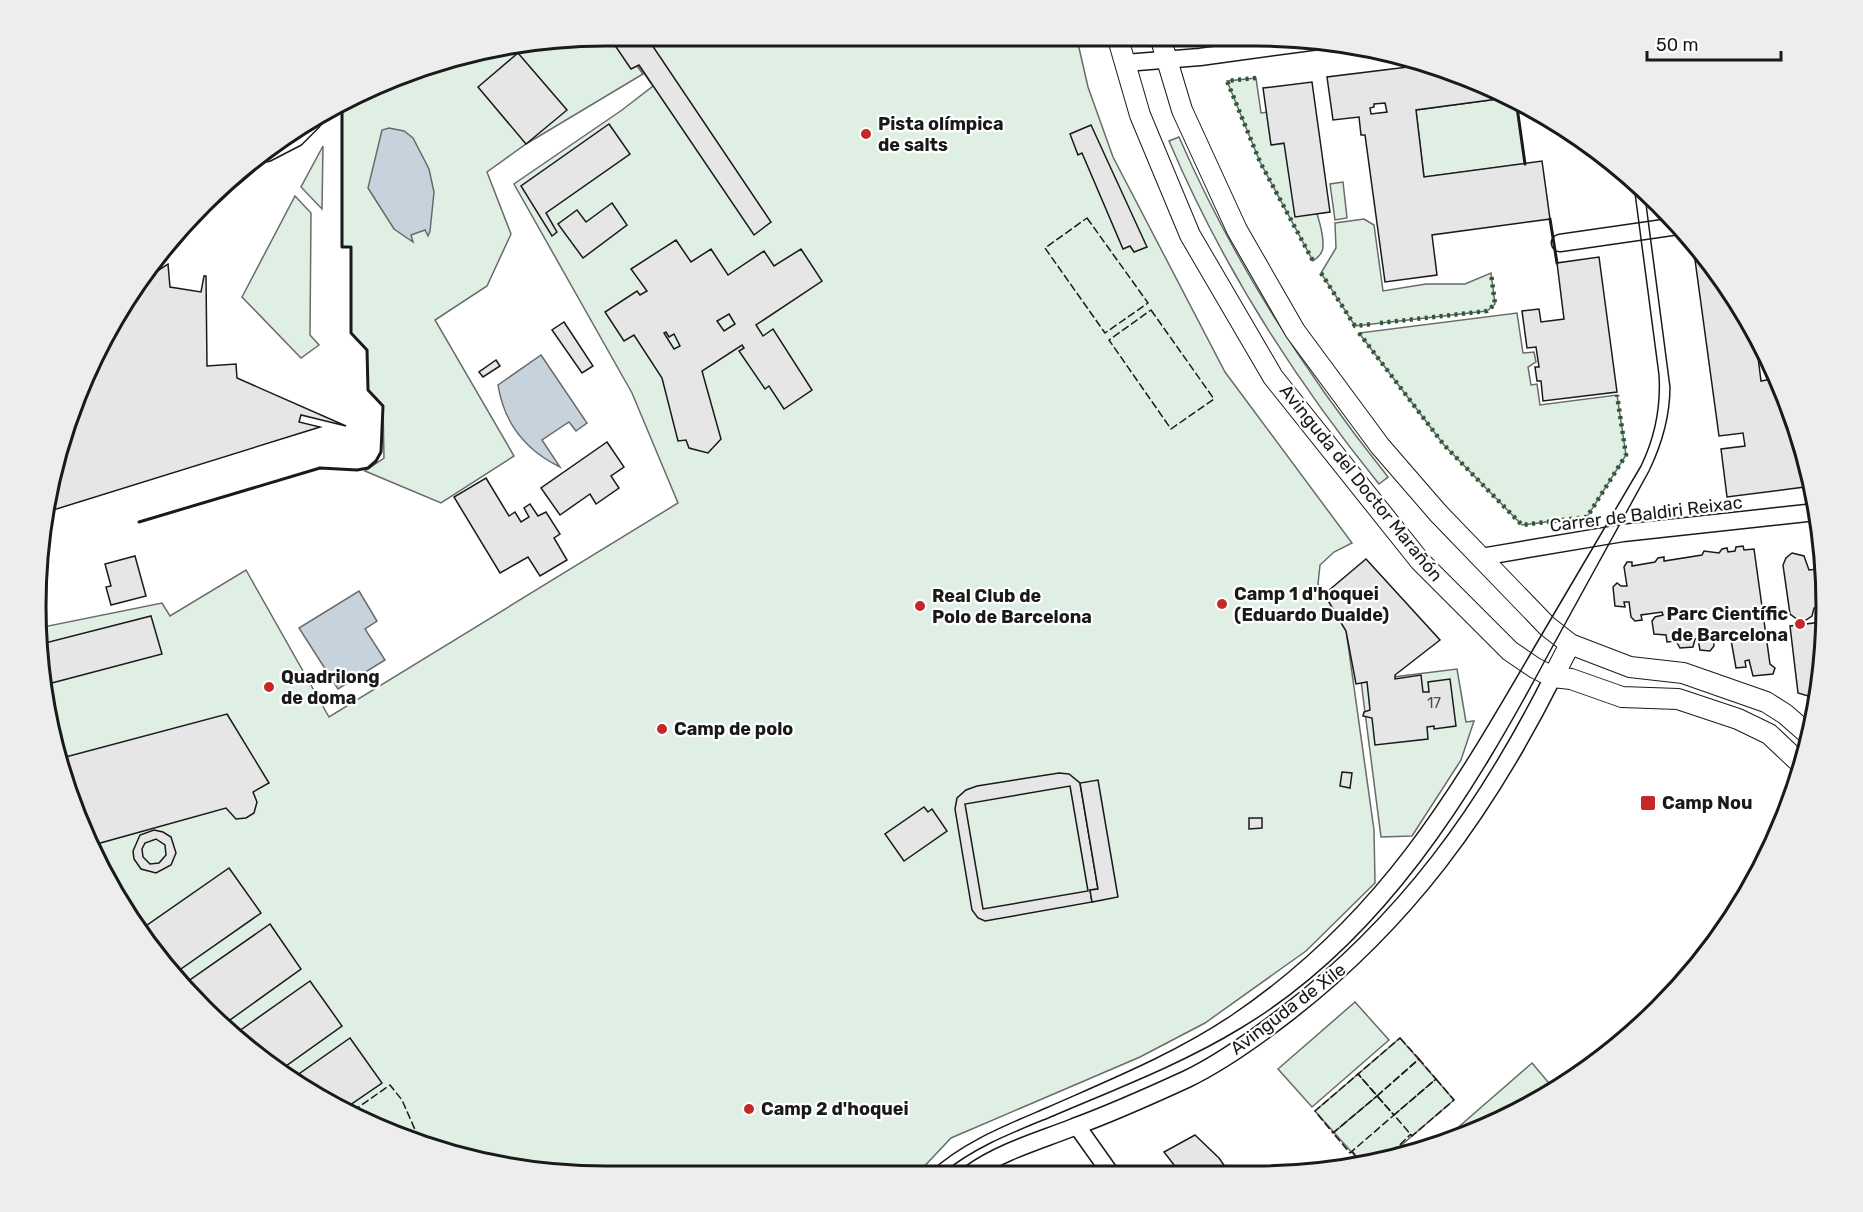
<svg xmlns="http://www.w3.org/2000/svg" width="1863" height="1212" viewBox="0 0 1863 1212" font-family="Rubik,sans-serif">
<rect width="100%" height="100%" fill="#fff"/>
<g fill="#e0efe3" stroke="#6a6a6a" stroke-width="1.5">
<path d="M 606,36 L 615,36 L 643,74 L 526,144 L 487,172 L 511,234 L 487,286 L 435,320 L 514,456 L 441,503 L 365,471 L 384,458 L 383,406 L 368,390 L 367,350 L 351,333 L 351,247 L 342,247 L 342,106 L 423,66 Z"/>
<path d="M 618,36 L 1077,39 L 1088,87 L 1113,157 L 1225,372 L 1352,543 L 1334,552 L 1320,565 L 1318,584 L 1346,630 L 1374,830 L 1375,883 L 1306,951 L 1205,1023 L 1140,1057 L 951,1138 L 918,1173 L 531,1171 L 388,1132 L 230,1035 L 113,891 L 55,753 L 43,627 L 162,603 L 170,616 L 246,570 L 329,717 L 678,503 L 632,393 L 514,184 L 622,110 L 653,86 Z"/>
<path d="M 1256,78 L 1261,113 L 1268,112 L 1272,145 L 1289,143 C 1299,168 1324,220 1323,246 C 1323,253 1319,257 1313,261 L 1260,162 L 1227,81 Z"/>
<path d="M 1513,97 L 1516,100 L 1525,164 L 1424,177 L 1416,110 Z"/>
<path d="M 1179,137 C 1233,261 1304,372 1388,477 L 1379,484 C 1294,379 1222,266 1169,141 Z"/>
<path d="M 323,146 L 322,209 L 301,187 Z"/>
<path d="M 1343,182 L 1347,218 L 1335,220 L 1330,184 Z"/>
<path d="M 295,196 L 311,213 L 310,335 L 319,345 L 301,358 L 242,297 Z"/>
<path d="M 1364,219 L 1374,225 L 1383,291 L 1426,284 L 1465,284 L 1491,273 L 1495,304 L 1487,311 L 1355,326 L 1321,273 L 1336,248 L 1335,223 Z"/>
<path d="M 1517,313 L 1523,353 L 1534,352 L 1536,362 L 1528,367 L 1531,385 L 1537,384 L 1540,405 L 1617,395 L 1626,455 L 1587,517 L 1522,525 L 1444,445 L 1359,333 Z"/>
<path d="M 1457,669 L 1466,722 L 1474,721 L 1461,760 L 1412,836 L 1381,837 L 1361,681 Z"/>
<path d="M 1355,1002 L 1389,1040 L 1312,1107 L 1278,1069 Z"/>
<path d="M 1400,1038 L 1454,1100 L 1384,1160 L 1362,1164 L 1315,1111 Z"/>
<path d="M 1532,1063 L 1554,1089 L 1509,1117 L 1439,1144 Z"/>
</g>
<g fill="#c6d2dc" stroke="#6a6a6a" stroke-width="1.5">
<path d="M 389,128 L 404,131 L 413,138 L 429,169 L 434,192 L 430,231 L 428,236 L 425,230 L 411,235 L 413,242 L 394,229 L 368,188 L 382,130 Z"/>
<path d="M 541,355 L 587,423 L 576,431 L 569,422 L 542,440 L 560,467 C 525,450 504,423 498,385 Z"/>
<path d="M 359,591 L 377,621 L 365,629 L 385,660 L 338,689 L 299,628 Z"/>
</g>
<g fill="#e6e6e6" stroke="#1a1a1a" stroke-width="1.5" fill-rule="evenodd">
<path d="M 625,36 L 646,36 L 771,222 L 754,235 L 639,65 L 631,69 L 614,44 Z"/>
<path d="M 518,53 L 567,110 L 526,144 L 478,87 Z"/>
<path d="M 1416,66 L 1513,97 L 1416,110 L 1424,177 L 1542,161 L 1550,219 L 1432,235 L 1437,275 L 1385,282 L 1365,135 L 1361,135 L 1359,117 L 1333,120 L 1327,77 ZM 1385,103 L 1387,112 L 1371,114 L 1370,108 L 1374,107 L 1374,104 Z"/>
<path d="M 1312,82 L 1330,212 L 1295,217 L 1284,143 L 1271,145 L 1263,88 Z"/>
<path d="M 609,124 L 630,154 L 546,213 L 557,232 L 552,236 L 521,186 Z"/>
<path d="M 1091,125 L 1147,247 L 1134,252 L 1130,246 L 1123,249 L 1082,153 L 1078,155 L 1070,134 Z"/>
<path d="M 612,203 L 627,225 L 583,258 L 558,224 L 577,210 L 586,222 Z"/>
<path d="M 676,240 L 691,262 L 711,249 L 728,275 L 764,251 L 774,266 L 801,249 L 822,281 L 756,325 L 763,336 L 773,329 L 812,390 L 784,409 L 769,386 L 765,389 L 739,351 L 744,348 L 742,345 L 702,371 L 721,439 L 708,453 L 689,448 L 686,440 L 678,441 L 662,378 L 634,335 L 624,341 L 605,312 L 637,291 L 640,295 L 647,291 L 631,269 ZM 729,314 L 735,324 L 724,331 L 717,321 ZM 666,332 L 669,337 L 674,334 L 680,346 L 674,349 L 664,333 Z"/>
<path d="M 1695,244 L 1709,259 L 1768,354 L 1769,356 L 1758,357 L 1761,381 L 1777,378 L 1795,425 L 1791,426 L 1792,439 L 1800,438 L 1807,458 L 1812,486 L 1727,497 L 1721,449 L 1745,446 L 1743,433 L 1719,436 L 1693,245 Z"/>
<path d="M 1599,257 L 1617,392 L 1543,401 L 1541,381 L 1537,381 L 1535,367 L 1539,367 L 1536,347 L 1527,348 L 1522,311 L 1539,309 L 1541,322 L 1564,319 L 1557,263 Z"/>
<path d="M 168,264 L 170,287 L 201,292 L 204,276 L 206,276 L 207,366 L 236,364 L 237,378 L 346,426 L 301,415 L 299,422 L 320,427 L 50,511 L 66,422 L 142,281 Z"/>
<path d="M 564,322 L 593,366 L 582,373 L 552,330 Z"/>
<path d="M 496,360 L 500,366 L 483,377 L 479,372 Z"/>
<path d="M 607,442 L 624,467 L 611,476 L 619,488 L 596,504 L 590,494 L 560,515 L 541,488 Z"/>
<path d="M 486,478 L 509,516 L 515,512 L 521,522 L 529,517 L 524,508 L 530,504 L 538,516 L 546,512 L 560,534 L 554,538 L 567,560 L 540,576 L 528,557 L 500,573 L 454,497 Z"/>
<path d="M 1743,546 L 1744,550 L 1754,549 L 1770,664 L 1775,668 L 1773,674 L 1753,676 L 1749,660 L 1745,661 L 1746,667 L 1736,668 L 1730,634 L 1725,634 L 1726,640 L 1717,640 L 1713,637 L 1714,646 L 1710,651 L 1700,650 L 1698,639 L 1695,639 L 1693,647 L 1680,648 L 1676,641 L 1667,642 L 1666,635 L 1654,634 L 1652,621 L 1655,617 L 1663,615 L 1662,612 L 1641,615 L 1642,620 L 1635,621 L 1631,617 L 1629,602 L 1624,602 L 1625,607 L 1615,606 L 1613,587 L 1617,583 L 1621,586 L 1627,586 L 1624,567 L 1627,562 L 1632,562 L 1632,566 L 1655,562 L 1658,558 L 1664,557 L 1664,561 L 1702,555 L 1704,551 L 1719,553 L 1722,549 L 1727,548 L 1728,552 L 1735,551 L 1736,547 Z"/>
<path d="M 1792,553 L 1804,556 L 1809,570 L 1826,568 L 1823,646 L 1817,647 L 1822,681 L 1818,699 L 1798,693 L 1790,626 L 1821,622 L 1818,607 L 1814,608 L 1812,616 L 1806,620 L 1798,620 L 1790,614 L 1783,565 L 1786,558 Z"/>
<path d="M 135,556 L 146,596 L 111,605 L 106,587 L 111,586 L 105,564 Z"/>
<path d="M 1366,559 L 1440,640 L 1395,675 L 1395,679 L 1421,675 L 1423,692 L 1429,692 L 1428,682 L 1450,679 L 1456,726 L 1434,729 L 1434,726 L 1427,727 L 1428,739 L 1375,745 L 1372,718 L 1363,716 L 1364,712 L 1370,710 L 1367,682 L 1356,684 L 1346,631 L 1326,597 L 1330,593 L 1328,591 Z"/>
<path d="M 151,616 L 162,654 L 48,684 L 45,643 Z"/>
<path d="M 227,714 L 269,783 L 253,792 L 257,802 L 254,813 L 246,818 L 236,819 L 226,808 L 93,845 L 58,759 Z"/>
<path d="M 1342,772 L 1352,773 L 1350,788 L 1340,786 Z"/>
<path d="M 1059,773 L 1069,774 L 1080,783 L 1098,889 L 1090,890 L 1092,902 L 985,921 L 978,918 L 972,910 L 955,809 L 957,798 L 966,790 L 977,786 ZM 1070,786 L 1088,891 L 983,909 L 965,804 Z"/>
<path d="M 1098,780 L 1118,897 L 1092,902 L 1090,890 L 1098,889 L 1080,783 Z"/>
<path d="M 924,807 L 928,812 L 932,809 L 947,831 L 904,861 L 885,834 Z"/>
<path d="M 1249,818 L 1262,818 L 1262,828 L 1249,829 Z"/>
<path d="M 154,830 L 163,832 L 171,837 L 176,853 L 171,865 L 156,873 L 141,869 L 134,859 L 133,851 L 140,835 ZM 156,839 L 165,845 L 166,855 L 159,863 L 150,864 L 143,857 L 142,849 L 145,843 Z"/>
<path d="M 229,868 L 261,913 L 178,971 L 143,928 Z"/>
<path d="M 270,924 L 301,969 L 223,1025 L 187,982 Z"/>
<path d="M 310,981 L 342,1026 L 283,1068 L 232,1036 Z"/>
<path d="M 350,1038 L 382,1083 L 347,1107 L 296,1076 Z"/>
<path d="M 1195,1135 L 1219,1158 L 1230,1174 L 1181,1174 L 1164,1152 Z"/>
</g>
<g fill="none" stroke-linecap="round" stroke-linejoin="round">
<defs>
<g id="minor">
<path d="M 1125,63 L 1200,57 L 1318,41"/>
<path d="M 267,153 L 296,138 L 313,121"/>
<path d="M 1560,243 L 1678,226"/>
<path d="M 1481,557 L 1623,533 L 1816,512"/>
<path d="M 1077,1126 L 1111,1174"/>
<path d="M 971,1173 C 1002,1151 1039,1141 1074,1127 C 1112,1113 1150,1096 1187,1079 C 1222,1062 1254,1039 1285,1015 C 1406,922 1485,812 1553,677"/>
</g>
<g id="tertiary">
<path d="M 1118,39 L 1140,115 L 1190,235 L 1273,377 L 1420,561 L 1510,651 L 1535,668 L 1553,677 L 1571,679 L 1622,697 L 1678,699 L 1738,719 L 1769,734 L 1802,765"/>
<path d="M 1161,40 L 1182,110 L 1237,230 L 1295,331 L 1380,446 L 1438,513 L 1547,626 L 1570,644 L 1630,667 L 1683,673 L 1766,702 L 1785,714 L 1809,735"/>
<path d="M 1553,677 L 1570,644"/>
</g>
</defs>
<use href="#minor" stroke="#1a1a1a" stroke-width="19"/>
<use href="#tertiary" stroke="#1a1a1a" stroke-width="22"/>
<use href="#minor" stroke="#fff" stroke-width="16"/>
<use href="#tertiary" stroke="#fff" stroke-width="20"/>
<g stroke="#1a1a1a" stroke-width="1.5">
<path d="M 929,1173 C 963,1142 1004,1126 1046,1108 C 1109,1080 1174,1054 1232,1015 C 1378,916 1449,794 1535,646 C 1570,586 1606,526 1641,466 C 1655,437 1661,407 1659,375 L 1633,178"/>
<path d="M 943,1173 C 976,1146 1014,1132 1053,1116 C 1116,1089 1182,1064 1241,1028 C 1384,942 1472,797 1549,653 C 1582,592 1616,532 1649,471 C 1662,444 1670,417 1670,387 L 1644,189"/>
</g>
<g stroke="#2b5a34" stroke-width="4.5" stroke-dasharray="3 4.5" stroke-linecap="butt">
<path d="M 1256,78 L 1227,81 L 1260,162 L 1313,261"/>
<path d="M 1321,273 L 1355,326 L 1373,324"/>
<path d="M 1380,323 L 1487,311 L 1495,304 L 1491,273"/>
<path d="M 1359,333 L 1444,445 L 1522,525 L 1587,517 L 1626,455 L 1617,395"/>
</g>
<g stroke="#1a1a1a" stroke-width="1.5" stroke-dasharray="8 3" stroke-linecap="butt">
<path d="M 1087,218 L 1148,303 L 1105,333 L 1045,248 Z"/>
<path d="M 1151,310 L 1214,399 L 1171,429 L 1109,340 Z"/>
<path d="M 1400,1038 L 1419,1059 L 1377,1096 L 1358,1074 Z"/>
<path d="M 1436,1079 L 1454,1100 L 1412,1136 L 1394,1115 Z"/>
<path d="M 1377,1096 L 1419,1059 L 1436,1079 L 1394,1115 L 1358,1074 L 1315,1111 L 1333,1133 L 1377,1096"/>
<path d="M 1377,1096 L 1394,1115 L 1350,1153 L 1333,1133 Z"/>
<path d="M 353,1111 L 390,1085 L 402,1100 L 420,1141"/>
<path d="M 1352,1151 L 1362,1164"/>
<path d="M 1384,1160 L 1411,1134"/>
</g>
<g stroke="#1a1a1a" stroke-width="3">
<path d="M 1516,100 L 1525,164"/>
<path d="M 1550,219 L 1557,263"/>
<path d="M 139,522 L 320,468 L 357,470 L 368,468 L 376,461 L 381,452 L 383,406 L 368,390 L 367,350 L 351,333 L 351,247 L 342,247 L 342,106"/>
</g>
</g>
<g fill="#c62828" stroke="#fff" stroke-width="2">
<circle cx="866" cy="134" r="6"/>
<circle cx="1222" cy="604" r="6"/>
<circle cx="920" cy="606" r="6"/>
<circle cx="1800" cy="624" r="6"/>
<circle cx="269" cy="687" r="6"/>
<circle cx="662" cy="729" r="6"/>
<rect x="1640" y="795" width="16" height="16" rx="3"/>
<circle cx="749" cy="1109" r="6"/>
</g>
<g text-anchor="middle" stroke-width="4.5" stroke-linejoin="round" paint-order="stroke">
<g font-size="15" fill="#4d4d4d">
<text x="1434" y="708">17</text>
</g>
<g font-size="18" font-weight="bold" fill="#1a1a1a" stroke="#fff" text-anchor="start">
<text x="878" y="130">Pista olímpica<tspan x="878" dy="21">de salts</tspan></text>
<text x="1234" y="600">Camp 1 d'hoquei<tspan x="1234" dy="21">(Eduardo Dualde)</tspan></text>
<text x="932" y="602">Real Club de<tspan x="932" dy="21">Polo de Barcelona</tspan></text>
<text x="1788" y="620" text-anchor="end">Parc Científic<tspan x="1788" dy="21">de Barcelona</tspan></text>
<text x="281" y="683">Quadrilong<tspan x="281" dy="21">de doma</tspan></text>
<text x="674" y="735">Camp de polo</text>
<text x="1662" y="809">Camp Nou</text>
<text x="761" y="1115">Camp 2 d'hoquei</text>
</g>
<g font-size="18" fill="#1a1a1a" stroke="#fff">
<text transform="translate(1361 483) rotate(51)" y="6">Avinguda del Doctor Marañón</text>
<text transform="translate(1646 514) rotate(-7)" y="6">Carrer de Baldiri Reixac</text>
<text transform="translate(1288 1009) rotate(-37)" y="6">Avinguda de Xile</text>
</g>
</g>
<path d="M0 0H1863V1212H0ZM606 46H1256A560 560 0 0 1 1816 606V606A560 560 0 0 1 1256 1166H606A560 560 0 0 1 46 606V606A560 560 0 0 1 606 46Z" fill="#ededed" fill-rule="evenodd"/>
<path fill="none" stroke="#1a1a1a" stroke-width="3" d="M606 46H1256A560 560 0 0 1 1816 606V606A560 560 0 0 1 1256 1166H606A560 560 0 0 1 46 606V606A560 560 0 0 1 606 46Z"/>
<path d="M1647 51v9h134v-9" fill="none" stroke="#1a1a1a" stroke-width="3"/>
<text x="1656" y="51" font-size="18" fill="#1a1a1a" stroke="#ffffff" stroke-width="4.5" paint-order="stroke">50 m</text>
</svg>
